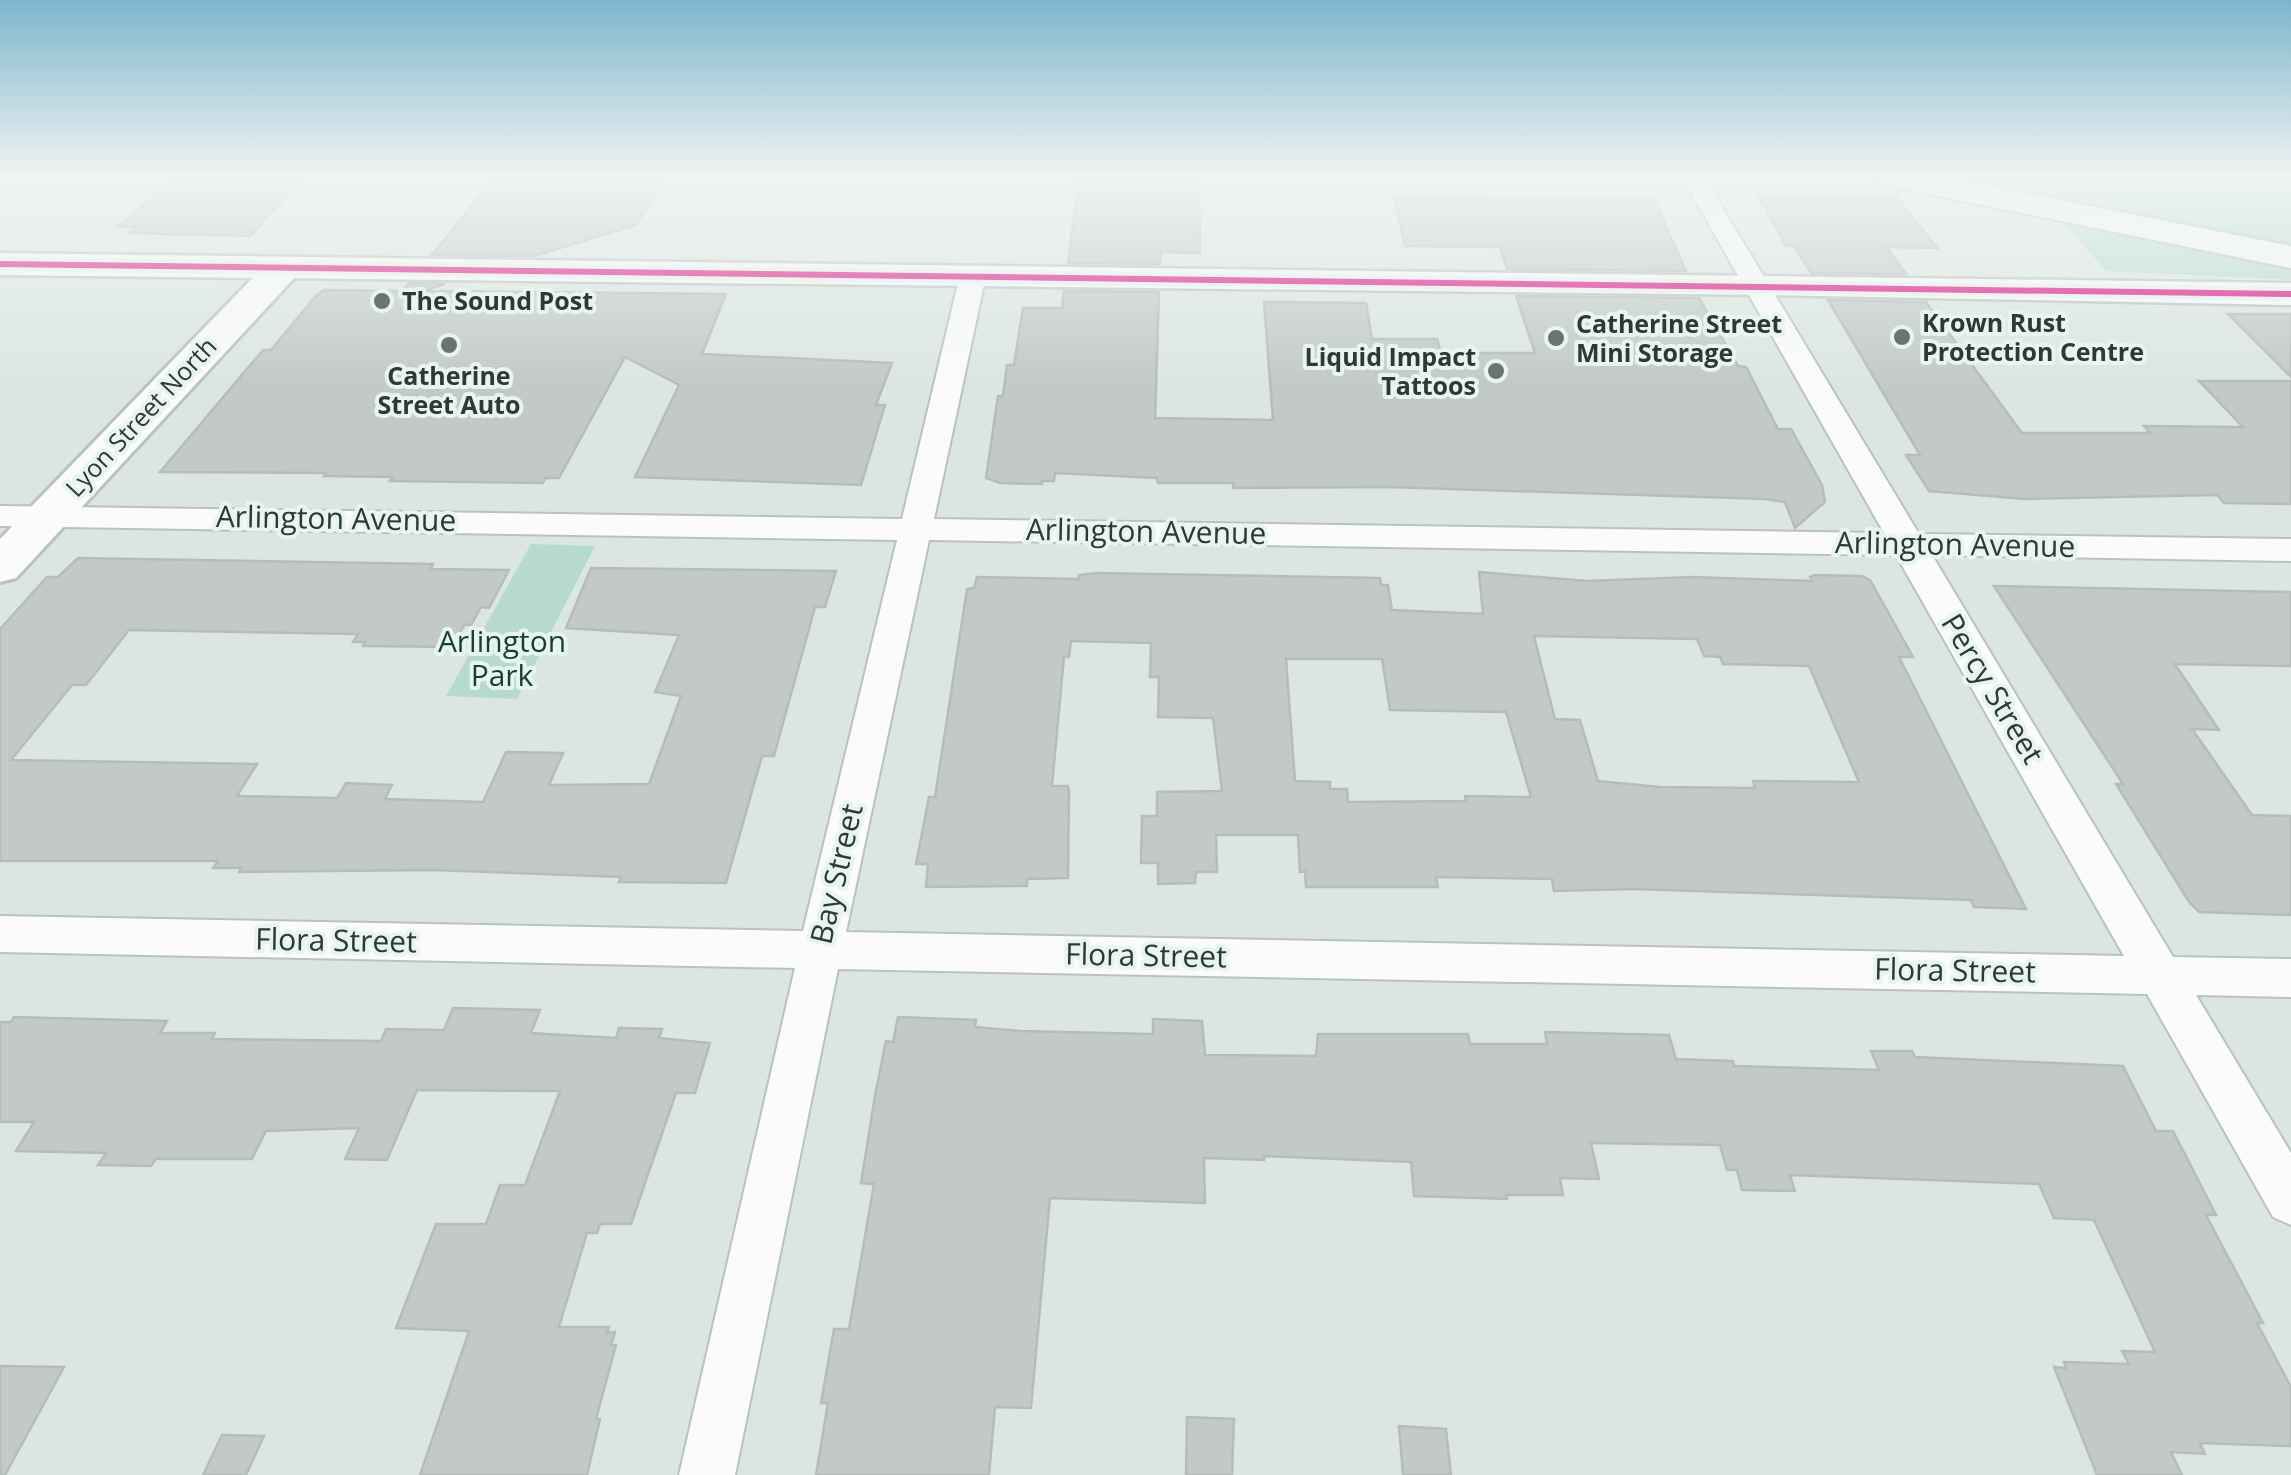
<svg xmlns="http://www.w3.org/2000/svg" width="2291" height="1475" viewBox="0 0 2291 1475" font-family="'Open Sans',sans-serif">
<rect width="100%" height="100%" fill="#dce6e1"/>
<g fill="#b6dbcd">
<path d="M 1904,177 L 2291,177 L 2291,253 Z"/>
<path d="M 2059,217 L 2291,263 L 2291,280 L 2106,271 Z"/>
<path d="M 531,544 L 595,546 L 517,699 L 446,696 Z"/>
</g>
<g fill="#c2c9c6" stroke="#b6bdb9" stroke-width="2.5" fill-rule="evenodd">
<path d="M 176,177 L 304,177 L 250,236 L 129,233 L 136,227 L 118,227 Z"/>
<path d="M 495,177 L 665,177 L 636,225 L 534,256 L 432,255 Z"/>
<path d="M 1079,177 L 1199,177 L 1200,253 L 1160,252 L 1160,264 L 1068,263 Z"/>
<path d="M 1758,195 L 1895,195 L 1937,248 L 1886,247 L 1906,274 L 1811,273 L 1794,246 L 1786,246 Z"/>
<path d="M 1394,197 L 1654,200 L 1686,271 L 1507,269 L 1500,247 L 1405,246 Z"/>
<path d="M 409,283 L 445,284 L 422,291 L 726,294 L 702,354 L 892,363 L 876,405 L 885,405 L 861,485 L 635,477 L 679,385 L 625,357 L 559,478 L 545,478 L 543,483 L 390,481 L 393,477 L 324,476 L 326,473 L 160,472 L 263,350 L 271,350 L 316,296 L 324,290 L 403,291 Z"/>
<path d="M 1064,291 L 1159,292 L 1155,418 L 1273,420 L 1264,302 L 1366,303 L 1372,339 L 1437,339 L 1441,353 L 1535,353 L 1516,296 L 1699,298 L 1738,366 L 1746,367 L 1778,429 L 1791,429 L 1822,485 L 1825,502 L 1795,528 L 1785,502 L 1764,499 L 1388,487 L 1233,488 L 1233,483 L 1158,483 L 1157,478 L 1055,473 L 1054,481 L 1042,481 L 1042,484 L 1000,483 L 986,478 L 998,396 L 1003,396 L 1007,365 L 1014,365 L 1023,308 L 1062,308 Z"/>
<path d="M 1828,300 L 1926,302 L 2022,433 L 2150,433 L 2144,426 L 2243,427 L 2199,381 L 2291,381 L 2291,504 L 2224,503 L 2217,495 L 2025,499 L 1929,491 L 1906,455 L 1920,455 Z"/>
<path d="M 2228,314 L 2291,314 L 2291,377 Z"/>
<path d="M 78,558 L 433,564 L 431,569 L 509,570 L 489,608 L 481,607 L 471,625 L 464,625 L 452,647 L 363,646 L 365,642 L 353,642 L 358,634 L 129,630 L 86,685 L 72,685 L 11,760 L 257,764 L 237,796 L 337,798 L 346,783 L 392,785 L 385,799 L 483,802 L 506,752 L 563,753 L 549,785 L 649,784 L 681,696 L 655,692 L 679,635 L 566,628 L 591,568 L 836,571 L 825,607 L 815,607 L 774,756 L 762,756 L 726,883 L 619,882 L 621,877 L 433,870 L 239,872 L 241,868 L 213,868 L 218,861 L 0,861 L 0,629 L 47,577 L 58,577 Z"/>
<path d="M 1479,572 L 1587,581 L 1693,577 L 1812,581 L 1810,577 L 1815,575 L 1862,576 L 1870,580 L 1913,657 L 1899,657 L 2026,909 L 1974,907 L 1971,900 L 1633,889 L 1554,891 L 1552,879 L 1436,877 L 1438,887 L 1306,887 L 1305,871 L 1300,872 L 1298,835 L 1216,835 L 1217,872 L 1196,872 L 1195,883 L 1158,884 L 1158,863 L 1141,863 L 1142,816 L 1157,816 L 1157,792 L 1222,791 L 1213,718 L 1158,717 L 1159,677 L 1150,677 L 1151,643 L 1071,641 L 1069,657 L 1064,657 L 1052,786 L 1068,786 L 1069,791 L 1068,878 L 1027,879 L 1027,886 L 926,887 L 928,864 L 916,864 L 929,797 L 935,797 L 967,589 L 974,588 L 977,577 L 1079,579 L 1079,575 L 1096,573 L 1380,578 L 1381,585 L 1388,585 L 1392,610 L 1483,614 ZM 1534,636 L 1697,639 L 1704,656 L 1720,657 L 1723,664 L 1809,666 L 1859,782 L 1753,781 L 1755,788 L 1660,787 L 1598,781 L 1580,720 L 1555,719 ZM 1286,659 L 1382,659 L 1390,710 L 1506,712 L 1531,797 L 1465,796 L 1466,801 L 1348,802 L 1347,789 L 1330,789 L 1330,782 L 1295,781 Z"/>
<path d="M 1994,586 L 2291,592 L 2291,666 L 2175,664 L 2219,730 L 2192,729 L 2252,815 L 2291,816 L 2291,915 L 2199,912 L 2189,902 L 2116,784 L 2123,784 Z"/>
<path d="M 453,1008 L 540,1010 L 531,1033 L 616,1038 L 619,1028 L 662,1029 L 659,1038 L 710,1043 L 695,1093 L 676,1093 L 631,1224 L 600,1224 L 597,1233 L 587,1233 L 559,1327 L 609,1327 L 607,1333 L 615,1332 L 611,1345 L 616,1345 L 596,1419 L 600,1419 L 587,1475 L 420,1475 L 469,1331 L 396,1328 L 436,1224 L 486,1224 L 500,1185 L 525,1185 L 560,1091 L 417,1090 L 387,1160 L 345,1159 L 359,1128 L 266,1131 L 252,1159 L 156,1159 L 151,1166 L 98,1165 L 106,1153 L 16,1151 L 34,1122 L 0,1122 L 0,1022 L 11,1022 L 14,1017 L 167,1021 L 160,1033 L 215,1033 L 212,1039 L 381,1041 L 386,1029 L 444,1030 Z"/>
<path d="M 898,1017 L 976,1020 L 975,1027 L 1021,1031 L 1149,1034 L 1153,1034 L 1153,1019 L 1202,1021 L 1205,1055 L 1316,1056 L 1318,1034 L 1468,1034 L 1470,1044 L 1547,1044 L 1545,1032 L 1669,1035 L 1676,1059 L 1733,1061 L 1734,1066 L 1879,1070 L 1871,1051 L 1912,1051 L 1915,1057 L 2123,1066 L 2156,1131 L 2173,1131 L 2216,1215 L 2206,1215 L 2263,1323 L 2257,1323 L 2291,1387 L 2291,1446 L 2200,1443 L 2205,1454 L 2171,1452 L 2182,1475 L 2097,1475 L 2054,1367 L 2066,1368 L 2064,1362 L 2129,1364 L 2122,1351 L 2155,1352 L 2094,1220 L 2054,1218 L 2039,1184 L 1790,1175 L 1795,1191 L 1742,1190 L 1737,1170 L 1727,1170 L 1720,1145 L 1591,1143 L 1599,1179 L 1560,1178 L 1563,1195 L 1506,1195 L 1507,1199 L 1414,1196 L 1411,1162 L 1264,1156 L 1264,1160 L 1204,1158 L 1205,1203 L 1050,1198 L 1031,1408 L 995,1407 L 989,1475 L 816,1475 L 828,1403 L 821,1403 L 834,1329 L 849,1329 L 874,1184 L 861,1183 L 875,1096 L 886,1041 L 893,1042 Z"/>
<path d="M 0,1366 L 64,1367 L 5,1475 L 0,1475 Z"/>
<path d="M 1187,1417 L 1234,1419 L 1232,1475 L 1186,1475 Z"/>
<path d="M 1399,1426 L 1446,1429 L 1451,1475 L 1403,1475 Z"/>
<path d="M 222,1435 L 264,1436 L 246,1475 L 203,1475 Z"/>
</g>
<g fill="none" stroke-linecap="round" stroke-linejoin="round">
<defs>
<path id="minor" d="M 1682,177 L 1704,177 L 1919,534 L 2291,539 L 2291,561 L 1932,555 L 2173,957 L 2291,959 L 2291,997 L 2196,995 L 2291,1153 L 2291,1225 L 2273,1217 L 2147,994 L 838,969 L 735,1475 L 679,1475 L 795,968 L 0,952 L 0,916 L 803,931 L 897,540 L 0,526 L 0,506 L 902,519 L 960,275 L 973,267 L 986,275 L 934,519 L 1884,533 ZM 929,540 L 1896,555 L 2124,956 L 846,932 Z"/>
<path id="secondary" d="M 283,257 L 296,260 L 301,268 L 296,276 L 16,578 L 0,582 L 0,539 L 270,260 Z"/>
<path id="primary" d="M 0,253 L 2291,283 L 2291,305 L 1769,295 L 0,275 Z"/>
<path id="motorway" d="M 1878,177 L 1945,177 L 2291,246 L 2291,268 L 1895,187 L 1883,184 Z"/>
</defs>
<use href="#minor" stroke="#bac2be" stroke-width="4"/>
<use href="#secondary" stroke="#bac2be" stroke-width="6"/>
<use href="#primary" stroke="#bac2be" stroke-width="5"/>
<use href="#motorway" stroke="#bac2be" stroke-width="5"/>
<use href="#minor" fill="#fafbfa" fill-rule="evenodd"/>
<use href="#secondary" fill="#fafbfa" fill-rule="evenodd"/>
<use href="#primary" fill="#fafbfa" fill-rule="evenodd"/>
<use href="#motorway" fill="#fafbfa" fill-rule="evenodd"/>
<defs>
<path id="bus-1" d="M 0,261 L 2291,291 L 2291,297 L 0,267 Z"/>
</defs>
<use href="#bus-1" stroke="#e6f6ef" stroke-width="8"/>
<use href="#bus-1" fill="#e5007d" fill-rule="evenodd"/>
</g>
<linearGradient id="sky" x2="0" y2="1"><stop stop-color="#7db6cc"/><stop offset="0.46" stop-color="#eff4f2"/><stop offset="1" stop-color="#eff4f2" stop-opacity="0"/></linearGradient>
<rect width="2291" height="384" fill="url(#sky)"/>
<g fill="#6c7471" stroke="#e6f6ef" stroke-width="4">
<circle cx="382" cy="301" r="10"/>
<circle cx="1902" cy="337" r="10"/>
<circle cx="1556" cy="338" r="10"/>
<circle cx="449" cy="345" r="10"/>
<circle cx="1496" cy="371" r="10"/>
</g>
<g text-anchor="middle" stroke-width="8" stroke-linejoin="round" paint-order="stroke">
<g font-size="25" font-weight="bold" fill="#303734" stroke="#e6f6ef" text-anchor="start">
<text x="402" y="310">The Sound Post</text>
<text x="1922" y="332">Krown Rust<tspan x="1922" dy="29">Protection Centre</tspan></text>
<text x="1576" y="333">Catherine Street<tspan x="1576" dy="29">Mini Storage</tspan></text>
<text x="1476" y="366" text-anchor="end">Liquid Impact<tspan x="1476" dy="29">Tattoos</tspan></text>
<text x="449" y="385" text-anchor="middle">Catherine<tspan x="449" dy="29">Street Auto</tspan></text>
</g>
<g font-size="25" fill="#303734" stroke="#e6f6ef">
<text transform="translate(141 417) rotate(-47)" y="9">Lyon Street North</text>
</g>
<g font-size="30" fill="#303734" stroke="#e6f6ef">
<text transform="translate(336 519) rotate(1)" y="10">Arlington Avenue</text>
<text transform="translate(1146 532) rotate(1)" y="10">Arlington Avenue</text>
<text transform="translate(1955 545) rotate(1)" y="10">Arlington Avenue</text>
<text transform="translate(1992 689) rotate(59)" y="10">Percy Street</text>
<text transform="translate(837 874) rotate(-77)" y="10">Bay Street</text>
<text transform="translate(336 941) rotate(1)" y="10">Flora Street</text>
<text transform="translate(1146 956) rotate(1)" y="10">Flora Street</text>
<text transform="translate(1955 971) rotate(1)" y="10">Flora Street</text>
</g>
<g font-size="30" fill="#1a3f32" stroke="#e6f6ef">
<text x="502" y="652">Arlington<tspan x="502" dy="34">Park</tspan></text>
</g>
</g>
</svg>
